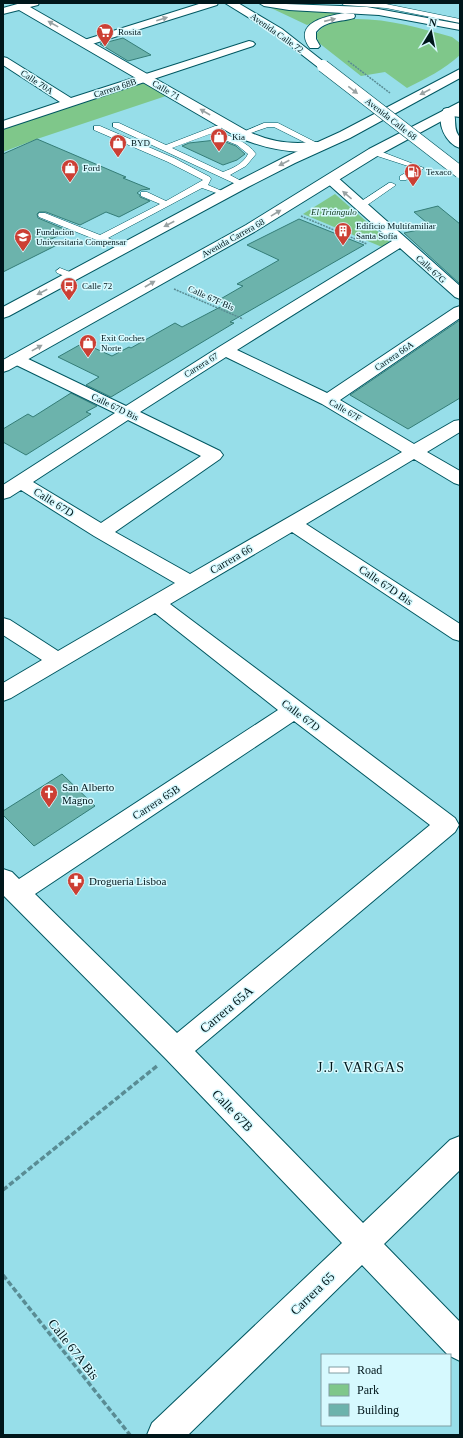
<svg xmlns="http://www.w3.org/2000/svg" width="463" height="1438" viewBox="0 0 463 1438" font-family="'Times New Roman',serif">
<rect width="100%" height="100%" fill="#97dee9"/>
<g fill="#7fc78a">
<path d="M 271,8 L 319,10 L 358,13 L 327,17 L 307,25 Z"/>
<path d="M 352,19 C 386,18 420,28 452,37 L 460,43 L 460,55 C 445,69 425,79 407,88 L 385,72 L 361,76 L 319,43 L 316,35 C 324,22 338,21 352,19 Z"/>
<path d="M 143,83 L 166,96 L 37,139 L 3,152 L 3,127 Z"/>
<path d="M 335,194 L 390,242 L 382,247 L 303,214 Z"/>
</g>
<g fill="#6cb3ac" stroke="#347d77">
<path d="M 123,38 L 151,55 L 128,61 L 100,44 Z"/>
<path d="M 37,139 L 126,177 L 123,178 L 150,189 L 141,190 L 137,193 L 140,195 L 140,197 L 150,201 L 119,217 L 106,212 L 80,225 L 46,212 L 39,212 L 37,214 L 38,218 L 69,231 L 49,240 L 59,244 L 3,272 L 3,154 Z"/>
<path d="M 216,140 L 223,141 L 236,146 L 245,154 L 237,160 L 223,165 L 182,146 L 189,143 Z"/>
<path d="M 438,206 L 460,224 L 460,284 L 404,233 L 432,227 L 414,212 Z"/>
<path d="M 299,219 L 364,245 L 230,322 L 234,323 L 111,397 L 86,385 L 99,377 L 58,357 L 83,343 L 112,356 L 129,347 L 131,348 L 175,323 L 182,327 L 226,304 L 217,301 L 243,286 L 237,284 L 279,260 L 247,245 Z"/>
<path d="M 460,320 L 460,398 L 408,429 L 350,395 Z"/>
<path d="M 71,393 L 97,406 L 86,412 L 91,414 L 26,455 L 3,442 L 3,429 L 28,414 L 33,417 Z"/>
<path d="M 62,774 L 95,806 L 34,846 L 3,815 L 3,811 Z"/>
</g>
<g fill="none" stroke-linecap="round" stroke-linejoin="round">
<defs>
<g id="lane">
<path d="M 341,3 L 386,4 L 460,19 L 460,23 L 386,8 L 344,5 Z"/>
<path d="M 113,123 L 119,123 L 166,145 L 215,126 L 221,126 L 221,130 L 217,131 C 231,137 247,141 256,154 L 246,166 L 230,175 L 247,184 L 243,186 L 240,186 L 113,127 ZM 210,134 L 237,145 L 248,154 C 243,164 233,168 223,172 L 172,148 Z"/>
<path d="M 264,123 L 278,123 L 323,146 L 322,148 L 316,148 L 274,127 L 268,127 L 242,136 L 238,134 Z"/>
<path d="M 94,126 L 100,126 L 174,158 L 210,177 L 211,179 L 208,185 L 229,194 L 225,196 L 202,188 L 108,238 L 127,246 L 128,248 L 124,251 L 39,217 L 38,215 L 39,213 L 45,213 L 100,235 L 160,204 L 141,196 L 141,192 L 147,192 L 166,201 L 203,180 L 168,162 L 94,130 Z"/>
<path d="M 371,150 L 377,150 L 424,168 L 406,180 L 400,180 L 400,176 L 414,168 L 371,154 Z"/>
<path d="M 389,183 L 392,183 L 396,185 L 363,208 L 357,208 L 356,206 L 357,204 Z"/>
<path d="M 60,268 L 75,274 L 76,276 L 72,279 L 57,273 L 56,271 Z"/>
</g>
<g id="street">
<path d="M 202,3 L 218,3 L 217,5 L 89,45 L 81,45 L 79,43 L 81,41 Z"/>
<path d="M 249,41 L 253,42 L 255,44 L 253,46 L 3,129 L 3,121 L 60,102 L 3,65 L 3,57 L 7,58 L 71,98 Z"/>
<path d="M 448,108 L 460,109 L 460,117 L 444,115 L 442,112 L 444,109 Z"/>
<path d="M 331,175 L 336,176 L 460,286 L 460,299 L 455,297 L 400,248 L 237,350 L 327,393 L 454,308 L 460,306 L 460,318 L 340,400 L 414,444 L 454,421 L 460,420 L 460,432 L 427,452 L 460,471 L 460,485 L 454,483 L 414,459 L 306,524 L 460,624 L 460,641 L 453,639 L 292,532 L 170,604 L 455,818 L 459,825 L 455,832 L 195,1051 L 363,1223 L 450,1140 L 460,1136 L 460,1170 L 384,1244 L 460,1322 L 460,1361 L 448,1355 L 362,1265 L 188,1435 L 147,1435 L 152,1423 L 342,1243 L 166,1059 L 3,895 L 3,869 L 12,872 L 19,879 L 278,710 L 155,613 L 11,698 L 3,701 L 3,683 L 42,660 L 3,635 L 3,618 L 10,620 L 58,651 L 175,583 L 94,536 L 21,490 L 10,497 L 3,499 L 3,485 L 115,413 L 10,362 L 8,359 L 10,356 L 16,354 L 22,356 L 126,406 L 219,347 L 392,241 L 326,182 L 324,179 L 326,176 ZM 226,357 L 322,404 L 402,452 L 190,574 L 115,532 L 220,459 L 223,455 L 220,451 L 140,412 ZM 128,420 L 201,456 L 101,523 L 33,482 ZM 294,721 L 430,825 L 177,1033 L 35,894 Z"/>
</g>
<g id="secondary">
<path d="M 21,3 L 39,3 L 38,5 L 30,7 L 247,131 C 264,139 280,143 298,143 C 307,143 315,141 324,143 L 325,146 L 324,149 C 295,156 264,148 237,137 L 19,10 L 3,14 L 3,8 Z"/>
<path d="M 225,3 L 238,3 L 282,29 L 329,66 L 327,68 L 319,68 L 274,33 Z"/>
<path d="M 448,108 L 452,109 C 458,118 452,129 460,137 L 460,148 C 446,144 435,122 444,109 Z"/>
</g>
<g id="primary">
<path d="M 259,3 L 367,7 L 460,24 L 460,30 L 379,15 L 289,10 L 264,6 Z"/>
<path d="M 345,13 L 354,14 L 355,16 L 354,18 C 341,22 326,20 316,32 L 316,39 L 320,46 L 318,48 L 310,48 C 292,23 326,16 345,13 Z"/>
<path d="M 460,69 L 460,78 L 350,138 L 295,163 L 248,187 L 9,316 L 3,318 L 3,307 L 238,181 L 285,157 L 340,132 Z"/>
<path d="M 460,102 L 460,111 L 379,155 L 256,231 L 9,370 L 3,372 L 3,360 L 246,225 L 369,149 Z"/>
</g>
</defs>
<use href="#lane" stroke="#005761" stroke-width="1"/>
<use href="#street" stroke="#005761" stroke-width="2"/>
<use href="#secondary" stroke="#005761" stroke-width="2"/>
<use href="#primary" stroke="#005761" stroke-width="2"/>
<g stroke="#598c94" stroke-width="1.5" stroke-dasharray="2 1" stroke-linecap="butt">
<path d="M 348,61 L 390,93"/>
<path d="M 301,216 L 367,244"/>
<path d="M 174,289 L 243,319"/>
</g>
<g stroke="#598c94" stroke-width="3.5" stroke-dasharray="5.5 2.5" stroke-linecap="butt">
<path d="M 3,1190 L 157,1066"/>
<path d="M 3,1275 L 130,1435"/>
</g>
<use href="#lane" fill="#fff" fill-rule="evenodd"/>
<use href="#street" fill="#fff" fill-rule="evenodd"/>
<use href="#secondary" fill="#fff" fill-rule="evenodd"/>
<use href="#primary" fill="#fff" fill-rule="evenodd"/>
<defs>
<path id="secondary-bridge" d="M 323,66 L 460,172"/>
</defs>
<use href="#secondary-bridge" stroke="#005761" stroke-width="13" stroke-linecap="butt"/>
<use href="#secondary-bridge" stroke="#fff" stroke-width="12"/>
</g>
<defs><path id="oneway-solid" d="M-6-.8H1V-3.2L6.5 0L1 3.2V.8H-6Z"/></defs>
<g fill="#99a2a3">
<use href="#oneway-solid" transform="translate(162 19) rotate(-17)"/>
<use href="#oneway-solid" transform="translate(330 20) rotate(-13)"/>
<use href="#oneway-solid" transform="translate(53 24) rotate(-151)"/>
<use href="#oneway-solid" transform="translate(353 90) rotate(38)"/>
<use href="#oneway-solid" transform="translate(425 92) rotate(152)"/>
<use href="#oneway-solid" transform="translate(205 112) rotate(-150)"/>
<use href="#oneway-solid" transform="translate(284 163) rotate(153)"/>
<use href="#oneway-solid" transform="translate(347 195) rotate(-140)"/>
<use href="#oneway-solid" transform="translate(276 213) rotate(-31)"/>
<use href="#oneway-solid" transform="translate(169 224) rotate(152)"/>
<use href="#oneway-solid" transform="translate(150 284) rotate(-30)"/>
<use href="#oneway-solid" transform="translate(42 292) rotate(152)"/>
<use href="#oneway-solid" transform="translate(37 348) rotate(-29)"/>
</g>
<defs>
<symbol id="supermarket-pin" viewBox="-11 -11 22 30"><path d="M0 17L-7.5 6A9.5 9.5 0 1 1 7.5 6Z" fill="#cc3f34" stroke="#d6f9fe"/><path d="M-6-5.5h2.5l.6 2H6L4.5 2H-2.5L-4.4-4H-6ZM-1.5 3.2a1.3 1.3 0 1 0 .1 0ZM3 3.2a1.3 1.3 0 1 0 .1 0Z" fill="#fff"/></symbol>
<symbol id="shop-pin" viewBox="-11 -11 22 30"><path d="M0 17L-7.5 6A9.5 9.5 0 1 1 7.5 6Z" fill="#cc3f34" stroke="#d6f9fe"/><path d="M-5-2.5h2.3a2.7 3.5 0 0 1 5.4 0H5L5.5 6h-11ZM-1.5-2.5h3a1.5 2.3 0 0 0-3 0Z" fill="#fff"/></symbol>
<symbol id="fuel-pin" viewBox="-11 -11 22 30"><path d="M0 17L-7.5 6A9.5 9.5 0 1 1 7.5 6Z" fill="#cc3f34" stroke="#d6f9fe"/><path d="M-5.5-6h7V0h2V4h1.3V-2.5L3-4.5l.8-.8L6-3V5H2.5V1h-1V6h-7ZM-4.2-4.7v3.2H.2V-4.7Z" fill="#fff"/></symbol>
<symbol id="building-pin" viewBox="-11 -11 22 30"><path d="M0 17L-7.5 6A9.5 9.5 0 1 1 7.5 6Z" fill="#cc3f34" stroke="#d6f9fe"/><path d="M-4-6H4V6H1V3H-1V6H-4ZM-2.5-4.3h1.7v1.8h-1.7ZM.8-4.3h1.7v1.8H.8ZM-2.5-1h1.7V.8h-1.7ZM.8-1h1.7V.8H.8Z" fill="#fff"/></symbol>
<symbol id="university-pin" viewBox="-11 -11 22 30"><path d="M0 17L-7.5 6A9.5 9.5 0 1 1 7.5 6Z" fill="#cc3f34" stroke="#d6f9fe"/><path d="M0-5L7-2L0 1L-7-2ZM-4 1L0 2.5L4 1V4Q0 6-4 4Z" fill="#fff"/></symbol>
<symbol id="bus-pin" viewBox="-11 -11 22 30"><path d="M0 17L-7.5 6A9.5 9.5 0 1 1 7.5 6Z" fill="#cc3f34" stroke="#d6f9fe"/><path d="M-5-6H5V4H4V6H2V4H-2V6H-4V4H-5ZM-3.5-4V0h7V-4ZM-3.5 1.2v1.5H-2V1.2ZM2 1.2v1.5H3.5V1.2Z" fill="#fff"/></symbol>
<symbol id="church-pin" viewBox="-11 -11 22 30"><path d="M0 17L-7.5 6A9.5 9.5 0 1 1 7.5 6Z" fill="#cc3f34" stroke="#d6f9fe"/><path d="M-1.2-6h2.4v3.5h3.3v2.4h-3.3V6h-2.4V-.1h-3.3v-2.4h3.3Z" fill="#fff"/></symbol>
<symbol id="pharmacy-pin" viewBox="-11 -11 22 30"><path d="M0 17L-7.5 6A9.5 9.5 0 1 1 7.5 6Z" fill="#cc3f34" stroke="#d6f9fe"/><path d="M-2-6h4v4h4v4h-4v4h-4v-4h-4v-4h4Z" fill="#fff"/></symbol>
</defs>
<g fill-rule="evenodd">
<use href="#supermarket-pin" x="95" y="22" width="20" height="27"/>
<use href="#shop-pin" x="209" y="127" width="20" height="27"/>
<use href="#shop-pin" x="108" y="133" width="20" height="27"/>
<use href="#shop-pin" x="60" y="158" width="20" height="27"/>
<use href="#fuel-pin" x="403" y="162" width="20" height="27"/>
<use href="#building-pin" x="333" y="221" width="20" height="27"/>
<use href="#university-pin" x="13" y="227" width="20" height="27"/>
<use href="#bus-pin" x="59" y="276" width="20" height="27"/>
<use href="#shop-pin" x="78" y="333" width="20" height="27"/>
<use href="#church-pin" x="39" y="783" width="20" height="27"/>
<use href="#pharmacy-pin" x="66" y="871" width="20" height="27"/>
</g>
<g text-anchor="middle" stroke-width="3" stroke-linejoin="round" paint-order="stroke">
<g font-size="9" fill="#00161a" stroke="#d6f9fe" text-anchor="start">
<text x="118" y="35">Rosita</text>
<text x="232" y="140">Kia</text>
<text x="131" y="146">BYD</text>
<text x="83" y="171">Ford</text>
<text x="426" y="175">Texaco</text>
<text x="356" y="229">Edificio Multifamiliar<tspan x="356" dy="10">Santa Sofía</tspan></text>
<text x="36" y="235">Fundacion<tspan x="36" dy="10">Universitaria Compensar</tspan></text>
<text x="82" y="289">Calle 72</text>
<text x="101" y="341">Exit Coches<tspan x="101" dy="10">Norte</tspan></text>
</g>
<g font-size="9" fill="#00161a" stroke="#d6f9fe">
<text transform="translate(277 33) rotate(35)" y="3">Avenida Calle 72</text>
<text transform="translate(37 82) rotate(33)" y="3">Calle 70A</text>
<text transform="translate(115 88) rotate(-18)" y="3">Carrera 68B</text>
<text transform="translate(166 90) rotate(30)" y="3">Calle 71</text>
<text transform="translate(391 119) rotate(38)" y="3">Avenida Calle 68</text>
<text transform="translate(233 238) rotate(-29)" y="3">Avenida Carrera 68</text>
<text transform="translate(431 269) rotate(42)" y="3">Calle 67G</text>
<text transform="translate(211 298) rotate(24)" y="3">Calle 67F Bis</text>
<text transform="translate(394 356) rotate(-34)" y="3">Carrera 66A</text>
<text transform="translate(201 365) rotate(-32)" y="3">Carrera 67</text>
<text transform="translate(115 407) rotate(26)" y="3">Calle 67D Bis</text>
<text transform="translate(345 410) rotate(30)" y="3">Calle 67F</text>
</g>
<g font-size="9" font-style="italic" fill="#133b1c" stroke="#d6f9fe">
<text x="334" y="215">El Triángulo</text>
</g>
<g font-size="11" fill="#00161a" stroke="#d6f9fe">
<text transform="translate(54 502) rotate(32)" y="4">Calle 67D</text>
<text transform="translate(231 559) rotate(-30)" y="4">Carrera 66</text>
<text transform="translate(386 585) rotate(34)" y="4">Calle 67D Bis</text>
<text transform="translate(301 715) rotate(37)" y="4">Calle 67D</text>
<text transform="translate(156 802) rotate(-33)" y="4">Carrera 65B</text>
</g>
<g font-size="11" fill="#00161a" stroke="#d6f9fe" text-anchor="start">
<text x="62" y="791">San Alberto<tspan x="62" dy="13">Magno</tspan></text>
<text x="89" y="885">Drogueria Lisboa</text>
</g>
<g font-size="13" fill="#00161a" stroke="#d6f9fe">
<text transform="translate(226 1009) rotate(-40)" y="5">Carrera 65A</text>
<text transform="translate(233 1110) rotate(46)" y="5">Calle 67B</text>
<text transform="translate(312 1293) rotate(-44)" y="5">Carrera 65</text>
<text transform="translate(74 1349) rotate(52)" y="5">Calle 67A Bis</text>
</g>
<g font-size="14" letter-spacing="1" fill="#00161a" stroke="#d6f9fe">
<text x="361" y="1072">J.J. VARGAS</text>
</g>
</g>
<rect width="463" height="1438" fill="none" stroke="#00161a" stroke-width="8"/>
<rect x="321" y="1354" width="130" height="72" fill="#d6f9fe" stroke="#809ea3"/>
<rect x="329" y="1367" width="20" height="6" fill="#ffffff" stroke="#809ea3"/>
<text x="357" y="1374" font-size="12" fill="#00161a">Road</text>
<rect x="329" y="1384" width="20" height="12" fill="#7fc78a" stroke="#809ea3"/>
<text x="357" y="1394" font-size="12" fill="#00161a">Park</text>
<rect x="329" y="1404" width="20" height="12" fill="#6cb3ac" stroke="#809ea3"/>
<text x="357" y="1414" font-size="12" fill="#00161a">Building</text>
<g transform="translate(431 32) rotate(10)" stroke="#d6f9fe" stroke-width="3" paint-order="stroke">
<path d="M0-3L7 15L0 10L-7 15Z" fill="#00161a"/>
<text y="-6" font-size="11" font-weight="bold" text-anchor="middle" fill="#00161a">N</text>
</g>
</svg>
